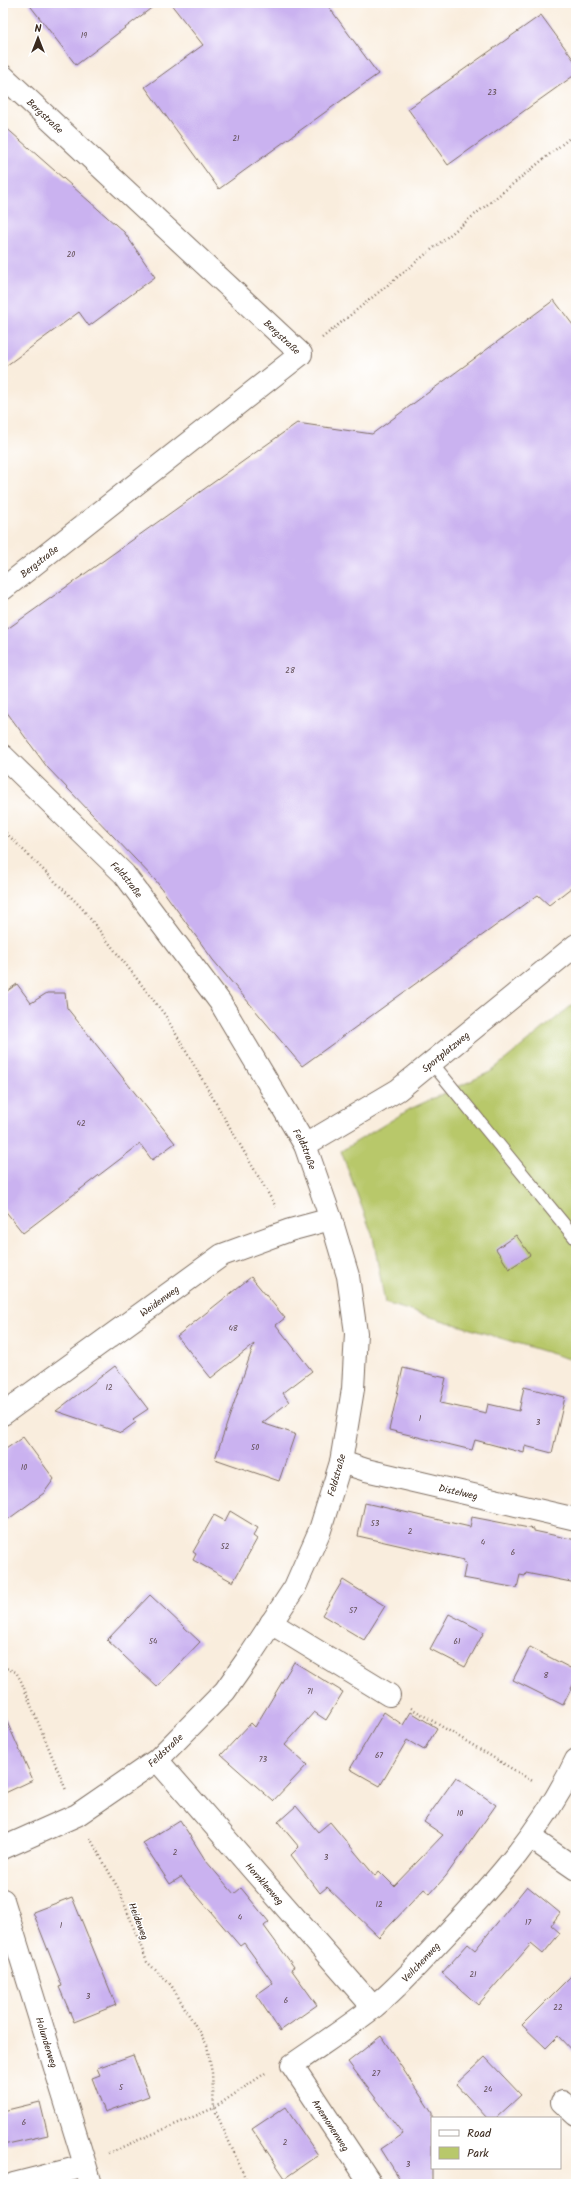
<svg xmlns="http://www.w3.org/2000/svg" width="579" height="2187" viewBox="0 0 579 2187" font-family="Kalam,sans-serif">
<rect width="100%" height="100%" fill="#fff"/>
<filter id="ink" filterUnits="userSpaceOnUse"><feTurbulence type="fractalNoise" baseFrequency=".025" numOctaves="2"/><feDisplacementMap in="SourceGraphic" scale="8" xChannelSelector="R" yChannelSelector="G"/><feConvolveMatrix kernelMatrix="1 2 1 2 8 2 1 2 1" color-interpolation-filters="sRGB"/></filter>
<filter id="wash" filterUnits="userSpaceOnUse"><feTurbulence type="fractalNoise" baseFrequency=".012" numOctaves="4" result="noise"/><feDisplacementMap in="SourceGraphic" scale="16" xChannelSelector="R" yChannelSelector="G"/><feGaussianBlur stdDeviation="0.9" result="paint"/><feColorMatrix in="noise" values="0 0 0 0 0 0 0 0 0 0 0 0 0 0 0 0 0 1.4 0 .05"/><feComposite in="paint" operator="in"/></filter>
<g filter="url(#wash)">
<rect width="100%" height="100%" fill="#f9eddd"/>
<path fill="#b8c86b" stroke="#7a7944" d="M 576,1002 L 576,1361 L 385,1303 L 373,1237 L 341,1151 L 410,1109 L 490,1072 Z"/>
<g id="blocks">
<g fill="#cab2f0">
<path d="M 28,3 L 158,3 L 76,65 Z"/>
<path d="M 170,3 L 326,3 L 378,74 L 219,189 L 145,87 L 203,45 Z"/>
<path d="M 541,15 L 576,63 L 576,74 L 448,165 L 408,109 Z"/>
<path d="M 3,125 L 124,232 L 155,277 L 89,326 L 79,312 L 3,368 Z"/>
<path d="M 554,300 L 576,329 L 576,884 L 549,905 L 538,895 L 302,1066 L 213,960 L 156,881 L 47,767 L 3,707 L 3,632 L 297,423 L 372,434 Z"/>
<path d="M 17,984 L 31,1003 L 47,993 L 65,993 L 67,1008 L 175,1143 L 152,1160 L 140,1144 L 23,1233 L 3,1208 L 3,994 Z"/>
<path d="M 516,1235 L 530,1255 L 509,1269 L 496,1249 Z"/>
<path d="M 251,1277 L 285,1318 L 276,1325 L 312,1371 L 283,1393 L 289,1402 L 262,1423 L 295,1434 L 279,1481 L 215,1459 L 254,1344 L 211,1378 L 177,1336 Z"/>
<path d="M 115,1366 L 148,1409 L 133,1419 L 136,1422 L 121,1433 L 56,1411 Z"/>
<path d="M 403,1368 L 446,1378 L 440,1403 L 486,1413 L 488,1404 L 519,1411 L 524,1387 L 565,1397 L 552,1453 L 525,1446 L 524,1453 L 475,1440 L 472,1450 L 389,1430 Z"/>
<path d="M 23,1437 L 54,1479 L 44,1493 L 3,1523 L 3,1451 Z"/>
<path d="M 365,1503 L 470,1527 L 472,1517 L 534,1529 L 534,1531 L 576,1540 L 576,1583 L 526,1573 L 525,1576 L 520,1575 L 517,1588 L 463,1578 L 466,1563 L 463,1562 L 464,1560 L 358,1536 Z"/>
<path d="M 230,1511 L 258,1528 L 253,1536 L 257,1539 L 233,1582 L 193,1560 L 196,1554 L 193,1552 L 214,1515 L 225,1521 Z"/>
<path d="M 343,1580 L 385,1606 L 364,1640 L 322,1615 Z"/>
<path d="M 150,1595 L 200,1642 L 157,1687 L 107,1640 Z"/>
<path d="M 449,1614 L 484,1632 L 465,1667 L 430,1649 Z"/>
<path d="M 530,1647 L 576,1671 L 576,1679 L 563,1705 L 513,1680 Z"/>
<path d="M 294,1662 L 343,1692 L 326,1720 L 314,1712 L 285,1745 L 307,1765 L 273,1801 L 221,1755 L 251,1723 L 255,1727 Z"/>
<path d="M 384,1712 L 403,1725 L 411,1712 L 437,1728 L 424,1750 L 407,1740 L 380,1786 L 350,1769 Z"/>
<path d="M 3,1713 L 33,1780 L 3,1794 Z"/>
<path d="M 456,1777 L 496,1805 L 446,1876 L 430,1894 L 424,1889 L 379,1937 L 327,1887 L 320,1893 L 291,1855 L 299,1847 L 278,1822 L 296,1806 L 318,1832 L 330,1822 L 375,1876 L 379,1871 L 394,1886 L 443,1835 L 424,1822 Z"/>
<path d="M 180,1820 L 206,1861 L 234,1894 L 241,1888 L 269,1922 L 264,1926 L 294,1967 L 291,1969 L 317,2005 L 280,2031 L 256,1995 L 273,1983 L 244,1943 L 240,1946 L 181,1877 L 170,1884 L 143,1843 Z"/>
<path d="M 527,1886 L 560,1913 L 551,1925 L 560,1933 L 543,1954 L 531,1944 L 478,2005 L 442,1973 L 468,1944 L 475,1950 Z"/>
<path d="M 72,1897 L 116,2005 L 74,2022 L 59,1987 L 62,1986 L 33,1912 Z"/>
<path d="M 576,1971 L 576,2055 L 558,2036 L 546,2048 L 522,2025 Z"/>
<path d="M 381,2036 L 432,2113 L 432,2184 L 403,2184 L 381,2149 L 403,2134 L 348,2062 Z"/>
<path d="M 133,2055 L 149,2096 L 105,2112 L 92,2078 L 100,2075 L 97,2068 Z"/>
<path d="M 485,2057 L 521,2095 L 496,2118 L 487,2118 L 456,2084 Z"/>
<path d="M 40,2102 L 48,2135 L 3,2145 L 3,2111 Z"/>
<path d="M 285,2107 L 318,2155 L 285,2178 L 252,2129 Z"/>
</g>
</g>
</g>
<g filter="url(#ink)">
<use href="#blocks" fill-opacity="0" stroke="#7e6e61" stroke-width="1"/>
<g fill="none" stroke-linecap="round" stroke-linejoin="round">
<defs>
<path id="lane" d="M 432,1063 L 576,1239"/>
<g id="street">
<path id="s1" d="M 3,76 L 301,354 L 3,589"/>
<path id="s2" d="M 3,756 L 124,874 L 220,1002 L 305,1145 L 331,1219 L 348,1276 L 356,1333 L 353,1389 L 341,1462 L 320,1530 L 295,1587 L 251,1654 L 225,1691 L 157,1760 L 77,1815 L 3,1848"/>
<path id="s3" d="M 305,1145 L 398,1090 L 576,945"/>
<path id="s4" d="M 3,1414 L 222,1255 L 290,1230 L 331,1219"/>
<path id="s5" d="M 341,1462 L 366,1470 L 576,1519"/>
<path d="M 271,1623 L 389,1695"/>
<path id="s6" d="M 157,1760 L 373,2007"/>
<path d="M 531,1838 L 576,1869"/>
<path id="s7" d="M 3,1900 L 91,2184"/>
<path d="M 562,2102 L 576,2115"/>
<path d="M 14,2184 L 85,2166"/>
<path id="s8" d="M 371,2184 L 292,2065 C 319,2046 347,2028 374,2007 C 399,1987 420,1962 442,1939 C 495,1883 543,1830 576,1760"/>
</g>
</defs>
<use href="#lane" stroke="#7e6e61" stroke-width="14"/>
<use href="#street" stroke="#7e6e61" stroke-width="24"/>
<g stroke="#7e6e61" stroke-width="2.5" stroke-dasharray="1 3" stroke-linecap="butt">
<path d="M 322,338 L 576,133"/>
<path d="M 3,830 L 81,907 L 165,1015 L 276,1207"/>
<path d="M 3,1667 L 16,1672 L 21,1681 L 66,1790"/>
<path d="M 411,1708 L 534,1782"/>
<path d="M 90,1838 L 119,1890 L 147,1962 L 171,1985 L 207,2045 L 212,2073 L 214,2108 L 248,2184"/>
<path d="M 108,2153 L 214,2108 L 267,2072"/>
</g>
<use href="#lane" stroke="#fff" stroke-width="12"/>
<use href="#street" stroke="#fff" stroke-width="22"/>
</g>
</g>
<g text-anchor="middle" stroke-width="3" stroke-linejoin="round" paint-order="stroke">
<g font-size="8" fill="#5f4c52">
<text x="84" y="38">19</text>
<text x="492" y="95">23</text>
<text x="236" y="141">21</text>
<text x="71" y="257">20</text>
<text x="290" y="673">28</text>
<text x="81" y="1126">42</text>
<text x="233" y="1331">48</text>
<text x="109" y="1390">12</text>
<text x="420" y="1421">1</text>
<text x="538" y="1425">3</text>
<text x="255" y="1450">50</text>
<text x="24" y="1470">10</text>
<text x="375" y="1526">53</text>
<text x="410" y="1534">2</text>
<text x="483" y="1545">4</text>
<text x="225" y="1549">52</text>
<text x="513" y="1555">6</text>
<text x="353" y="1613">57</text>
<text x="153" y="1644">54</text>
<text x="457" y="1644">61</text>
<text x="546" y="1678">8</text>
<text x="310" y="1694">71</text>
<text x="379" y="1758">67</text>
<text x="263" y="1762">73</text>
<text x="460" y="1816">10</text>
<text x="175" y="1855">2</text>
<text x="326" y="1860">3</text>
<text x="379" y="1907">12</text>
<text x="240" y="1920">4</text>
<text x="528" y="1925">17</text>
<text x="61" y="1928">1</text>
<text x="473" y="1977">21</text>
<text x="88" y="1999">3</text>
<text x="286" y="2003">6</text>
<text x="558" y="2010">22</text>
<text x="376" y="2076">27</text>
<text x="121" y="2090">5</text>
<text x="488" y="2092">24</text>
<text x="24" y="2125">6</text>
<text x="285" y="2145">2</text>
<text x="408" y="2167">3</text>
</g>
<g font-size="10" fill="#3b2a1e" stroke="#fff">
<text dy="4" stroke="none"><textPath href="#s1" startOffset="58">Bergstraße</textPath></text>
<text dy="4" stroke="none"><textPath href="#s1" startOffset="382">Bergstraße</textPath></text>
<text transform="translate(39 561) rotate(-38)" y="4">Bergstraße</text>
<text dy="4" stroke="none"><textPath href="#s2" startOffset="175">Feldstraße</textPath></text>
<text dy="4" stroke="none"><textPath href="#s3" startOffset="169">Sportplatzweg</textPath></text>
<text dy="4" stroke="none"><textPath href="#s2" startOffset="499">Feldstraße</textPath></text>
<text dy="4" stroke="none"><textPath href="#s4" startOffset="193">Weidenweg</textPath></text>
<text transform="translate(336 1475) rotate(-74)" y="4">Feldstraße</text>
<text dy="4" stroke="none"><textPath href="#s5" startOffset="121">Distelweg</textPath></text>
<text transform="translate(165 1750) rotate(-43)" y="4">Feldstraße</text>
<text dy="4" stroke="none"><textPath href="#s6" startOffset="164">Hornkleeweg</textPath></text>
<text transform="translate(139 1921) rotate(69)" y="4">Heideweg</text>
<text dy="4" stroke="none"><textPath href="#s8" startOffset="308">Veilchenweg</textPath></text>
<text dy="4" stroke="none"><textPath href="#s7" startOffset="149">Holunderweg</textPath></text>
<text transform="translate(331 2125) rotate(57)" y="4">Anemonenweg</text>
</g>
</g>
<rect width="579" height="2187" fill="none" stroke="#fff" stroke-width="16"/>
<rect x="431" y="2117" width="130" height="52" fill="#ffffff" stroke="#b1aaa5"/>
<rect x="439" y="2130" width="20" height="6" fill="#ffffff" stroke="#b1aaa5"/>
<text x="467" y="2137" font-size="12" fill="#3b2a1e">Road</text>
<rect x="439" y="2147" width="20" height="12" fill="#b8c86b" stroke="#b1aaa5"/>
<text x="467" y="2157" font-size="12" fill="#3b2a1e">Park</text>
<g transform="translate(38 38)" stroke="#ffffff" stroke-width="3" paint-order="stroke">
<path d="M0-3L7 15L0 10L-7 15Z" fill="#3b2a1e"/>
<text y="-6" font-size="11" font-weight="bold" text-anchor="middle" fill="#3b2a1e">N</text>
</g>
</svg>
